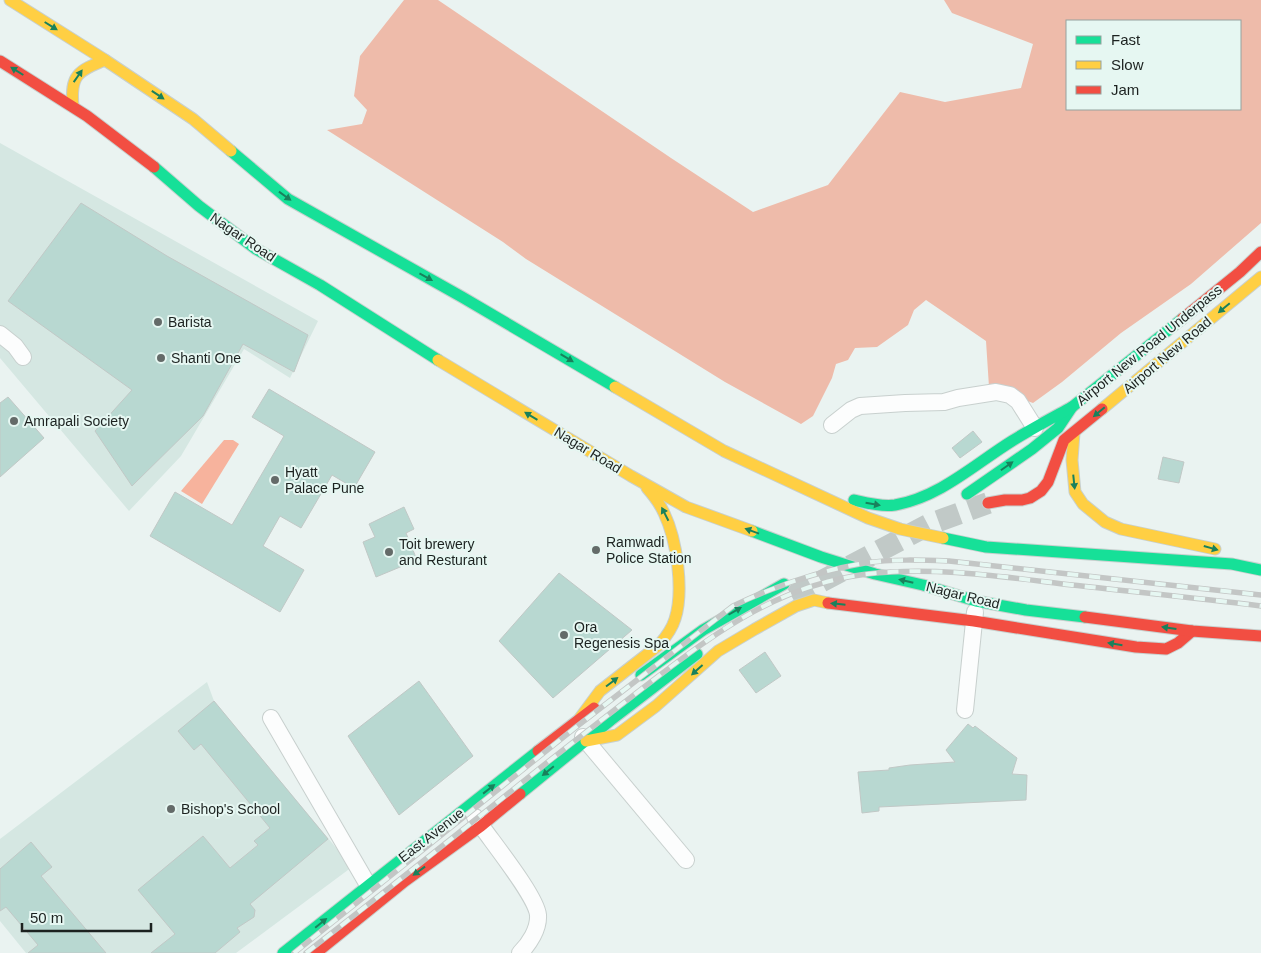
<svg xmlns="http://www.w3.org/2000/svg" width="1261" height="953" viewBox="0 0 1261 953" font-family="Helvetica,sans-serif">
<rect width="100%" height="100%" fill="#eaf3f1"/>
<g fill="#d5e7e2">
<path d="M 0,143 L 318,321 L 290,378 L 244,349 L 181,456 L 129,511 L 0,358 Z"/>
<path d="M 207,682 L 214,701 L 352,867 L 236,953 L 26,953 L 0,921 L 0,839 Z"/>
</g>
<path fill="#eba" fill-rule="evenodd" d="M 404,0 L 438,0 L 671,158 L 753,212 L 828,185 L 900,92 L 945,102 L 1021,88 L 1033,44 L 952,13 L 944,0 L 1261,0 L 1261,223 L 1191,284 L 1121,333 L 1062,382 L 1033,403 L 989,387 L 986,341 L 926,300 L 914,310 L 908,325 L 877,347 L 855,348 L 848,360 L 836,364 L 832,378 L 813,416 L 801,424 L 725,382 L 526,259 L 503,242 L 327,130 L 362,124 L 367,110 L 354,96 L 360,56 ZM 1067,21 L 1240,21 L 1240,109 L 1067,109 Z"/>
<path fill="#f7b39d" d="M 224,440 L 233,440 L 239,444 L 202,504 L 181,491 Z"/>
<g fill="#b8d8d1" stroke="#c1c8c6">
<path d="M 81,203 L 167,256 L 308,335 L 294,372 L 243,344 L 203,416 L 132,486 L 95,431 L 132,390 L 8,301 Z"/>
<path d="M 269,389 L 375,452 L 354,488 L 332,475 L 301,528 L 280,516 L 263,546 L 304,570 L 280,612 L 150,536 L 175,492 L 232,525 L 284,436 L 252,417 Z"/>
<path d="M 8,397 L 44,438 L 0,477 L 0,403 Z"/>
<path d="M 973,431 L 982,442 L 960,458 L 952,448 Z"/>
<path d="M 1163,457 L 1184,462 L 1179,483 L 1158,479 Z"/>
<path d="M 404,507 L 414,529 L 406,533 L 417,560 L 376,577 L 363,542 L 375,537 L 369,524 Z"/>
<path d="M 559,573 L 632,630 L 553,698 L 499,641 Z"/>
<path d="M 765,652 L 781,676 L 756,693 L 739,670 Z"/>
<path d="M 419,681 L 473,756 L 399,815 L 348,736 Z"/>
<path d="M 214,701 L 328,839 L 250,904 L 255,910 L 254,917 L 237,928 L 240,932 L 215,953 L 151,953 L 175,934 L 138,890 L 203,836 L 230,868 L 258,845 L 254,841 L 270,828 L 201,744 L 194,750 L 178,731 Z"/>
<path d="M 968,724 L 973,728 L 975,726 L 1017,758 L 1012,774 L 1027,775 L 1026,800 L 879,807 L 879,811 L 862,813 L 858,772 L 889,770 L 889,768 L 910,765 L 955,762 L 946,750 Z"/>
<path d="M 31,842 L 52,867 L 41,876 L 106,953 L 28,953 L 38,945 L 6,907 L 0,911 L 0,869 Z"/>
</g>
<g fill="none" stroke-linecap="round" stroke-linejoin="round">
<path stroke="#c1c9c7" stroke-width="22" stroke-dasharray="22 11" stroke-linecap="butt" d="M 792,597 L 930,524 L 988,503"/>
<defs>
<g id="street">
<path d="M 0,334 L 15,346 L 23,357"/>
<path d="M 832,425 L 851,410 L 860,406 L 905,403 L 944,402 L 958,398 L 996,392 L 1010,395 L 1018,401 L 1035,428"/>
<path d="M 965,710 L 975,612"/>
<path d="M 271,718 L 368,885"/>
<path d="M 583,737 L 686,860"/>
<path d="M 475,817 C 488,837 536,895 538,915 C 539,929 529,944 520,953"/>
</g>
<g id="fast">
<path d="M 231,151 L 288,199 L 462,297 L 615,387"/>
<path d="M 154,167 L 199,206 L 256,249 L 320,285 L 438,360"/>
<path d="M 967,494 L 1032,449 L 1058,428 L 1072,407 L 1182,319"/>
<path d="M 854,500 C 867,503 882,507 895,505 C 940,497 975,464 1012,441 C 1031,429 1052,418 1072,407"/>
<path d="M 752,531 L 821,557 L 875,574 L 923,585 L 976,601 L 1026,610 L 1085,617"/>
<path d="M 943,538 L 986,547 L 1232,564 L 1261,570"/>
<path d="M 641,675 L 703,630 L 784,584"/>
<path d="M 520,794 L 611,720 L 697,654"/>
<path d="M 283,953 L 538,751"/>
</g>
<g id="slow">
<path d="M 10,0 L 105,60 L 193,119 L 231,151"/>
<path d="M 73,106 C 70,75 78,71 105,60"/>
<path d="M 438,360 L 631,476 L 686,507 L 752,531"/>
<path d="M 615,387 L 724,451 L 868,518 L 900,529 L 943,538"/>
<path d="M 1102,409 L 1261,277"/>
<path d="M 1074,433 L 1072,460 L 1075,492 L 1083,504 L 1105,522 L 1121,529 L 1215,549"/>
<path d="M 580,718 L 600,691 L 659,645 C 666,637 672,629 675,619 C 684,591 677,540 664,513 C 660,504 654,496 647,488"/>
<path d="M 586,741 L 617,735 L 656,706 L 718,651 L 755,629 L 796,606 L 814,600 L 828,603"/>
</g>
<g id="jam">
<path d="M 0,61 L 87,116 L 154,167"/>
<path d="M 1182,319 L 1240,272 L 1261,252"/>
<path d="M 988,503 L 1005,500 L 1022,500 L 1030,498 L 1041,491 L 1048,482 L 1064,440 L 1102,409"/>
<path d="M 828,603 L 974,621 L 1136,647 L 1166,649 L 1178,643 L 1192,631"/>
<path d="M 1085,617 L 1192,631 L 1261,636"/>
<path d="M 538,751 L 594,708"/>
<path d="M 316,953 L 405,881 L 481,826 L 520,794"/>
</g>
</defs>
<use href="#street" stroke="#c8d0ce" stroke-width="18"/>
<use href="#fast" stroke="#c8d0ce" stroke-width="13"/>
<use href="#slow" stroke="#c8d0ce" stroke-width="13"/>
<use href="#jam" stroke="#c8d0ce" stroke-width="13"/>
<use href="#street" stroke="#fcfdfd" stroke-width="16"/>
<use href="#fast" stroke="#16e098" stroke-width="11"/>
<use href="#slow" stroke="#ffcf43" stroke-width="11"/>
<use href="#jam" stroke="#f24e42" stroke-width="11"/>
<defs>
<g id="rail">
<path d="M 294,953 L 576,727 L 733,606 C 775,586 818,571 865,563 C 892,559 921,560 949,561 L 1261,595"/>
<path d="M 306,953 C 386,891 465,828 544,765 C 581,736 618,707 656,678 C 722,628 781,585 867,574 C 935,566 1004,577 1072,585 C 1135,592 1198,598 1261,606"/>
</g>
</defs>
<use href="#rail" stroke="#c3c6c5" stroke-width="5.5"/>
<use href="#rail" stroke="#e6f7f2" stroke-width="4" stroke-dasharray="11" stroke-linecap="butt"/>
</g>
<defs><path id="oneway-solid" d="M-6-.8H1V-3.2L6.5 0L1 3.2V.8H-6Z" transform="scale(1.25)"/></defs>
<g fill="#19815c">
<use href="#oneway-solid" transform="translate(51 26) rotate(32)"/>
<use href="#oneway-solid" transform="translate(17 71) rotate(-148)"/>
<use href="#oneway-solid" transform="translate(78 76) rotate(-55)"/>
<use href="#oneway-solid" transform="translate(158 95) rotate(34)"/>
<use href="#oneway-solid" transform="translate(285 196) rotate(36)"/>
<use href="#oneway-solid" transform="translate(426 277) rotate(29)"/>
<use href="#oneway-solid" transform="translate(1224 308) rotate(140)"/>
<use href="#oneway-solid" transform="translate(567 358) rotate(31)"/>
<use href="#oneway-solid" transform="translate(1099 412) rotate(140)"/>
<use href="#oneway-solid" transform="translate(531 416) rotate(-149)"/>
<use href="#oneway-solid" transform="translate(1007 466) rotate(-35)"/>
<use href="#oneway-solid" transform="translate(1074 482) rotate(84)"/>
<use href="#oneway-solid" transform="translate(873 504) rotate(10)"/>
<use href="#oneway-solid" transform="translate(665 514) rotate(-117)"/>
<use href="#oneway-solid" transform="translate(752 531) rotate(-160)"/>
<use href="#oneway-solid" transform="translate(1211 548) rotate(16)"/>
<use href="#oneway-solid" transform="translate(906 581) rotate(-167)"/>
<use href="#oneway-solid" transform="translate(838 604) rotate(-174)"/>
<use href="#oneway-solid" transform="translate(735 611) rotate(-30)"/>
<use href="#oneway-solid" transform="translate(1169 628) rotate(-172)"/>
<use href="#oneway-solid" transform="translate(1115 644) rotate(-171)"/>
<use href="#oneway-solid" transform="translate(697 670) rotate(138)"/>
<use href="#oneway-solid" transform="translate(612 682) rotate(-37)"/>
<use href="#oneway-solid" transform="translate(548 771) rotate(141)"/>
<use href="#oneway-solid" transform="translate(489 789) rotate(-38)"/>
<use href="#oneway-solid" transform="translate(419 871) rotate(144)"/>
<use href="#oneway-solid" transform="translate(321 923) rotate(-39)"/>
</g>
<g fill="#646b69" stroke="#e6f7f2" stroke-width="2">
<circle cx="158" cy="322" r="5"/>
<circle cx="161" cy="358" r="5"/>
<circle cx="14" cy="421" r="5"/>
<circle cx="275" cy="480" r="5"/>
<circle cx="596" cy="550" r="5"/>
<circle cx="389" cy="552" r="5"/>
<circle cx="564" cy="635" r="5"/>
<circle cx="171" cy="809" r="5"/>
</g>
<g text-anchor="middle" stroke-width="4" stroke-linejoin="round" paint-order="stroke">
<g font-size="14" fill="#1c2220" stroke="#e6f7f2">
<text transform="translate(243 237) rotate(34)" y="5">Nagar Road</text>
<text transform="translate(1149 345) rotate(-39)" y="5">Airport New Road Underpass</text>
<text transform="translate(1167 355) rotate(-40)" y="5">Airport New Road</text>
<text transform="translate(588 450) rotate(31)" y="5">Nagar Road</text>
<text transform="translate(963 595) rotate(14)" y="5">Nagar Road</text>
<text transform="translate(431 835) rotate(-38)" y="5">East Avenue</text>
</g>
<g font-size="14" fill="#1c2220" stroke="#e6f7f2" text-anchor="start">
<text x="168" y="327">Barista</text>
<text x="171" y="363">Shanti One</text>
<text x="24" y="426">Amrapali Society</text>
<text x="285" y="477">Hyatt<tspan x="285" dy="16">Palace Pune</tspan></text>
<text x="606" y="547">Ramwadi<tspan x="606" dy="16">Police Station</tspan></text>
<text x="399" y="549">Toit brewery<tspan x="399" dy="16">and Resturant</tspan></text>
<text x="574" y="632">Ora<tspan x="574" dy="16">Regenesis Spa</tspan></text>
<text x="181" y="814">Bishop's School</text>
</g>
</g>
<rect x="1066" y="20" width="175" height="90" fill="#e6f7f2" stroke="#95a29e"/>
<rect x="1076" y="36" width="25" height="8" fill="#16e098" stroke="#95a29e"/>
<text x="1111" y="45" font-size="15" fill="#1c2220">Fast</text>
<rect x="1076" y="61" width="25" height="8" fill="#ffcf43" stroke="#95a29e"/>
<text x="1111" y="70" font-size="15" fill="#1c2220">Slow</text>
<rect x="1076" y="86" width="25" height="8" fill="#f24e42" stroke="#95a29e"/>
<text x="1111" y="95" font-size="15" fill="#1c2220">Jam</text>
<path d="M22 923v8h129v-8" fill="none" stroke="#1c2220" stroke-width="2.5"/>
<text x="30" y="923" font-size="15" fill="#1c2220" stroke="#e6f7f2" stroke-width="4" paint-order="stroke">50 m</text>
</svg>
